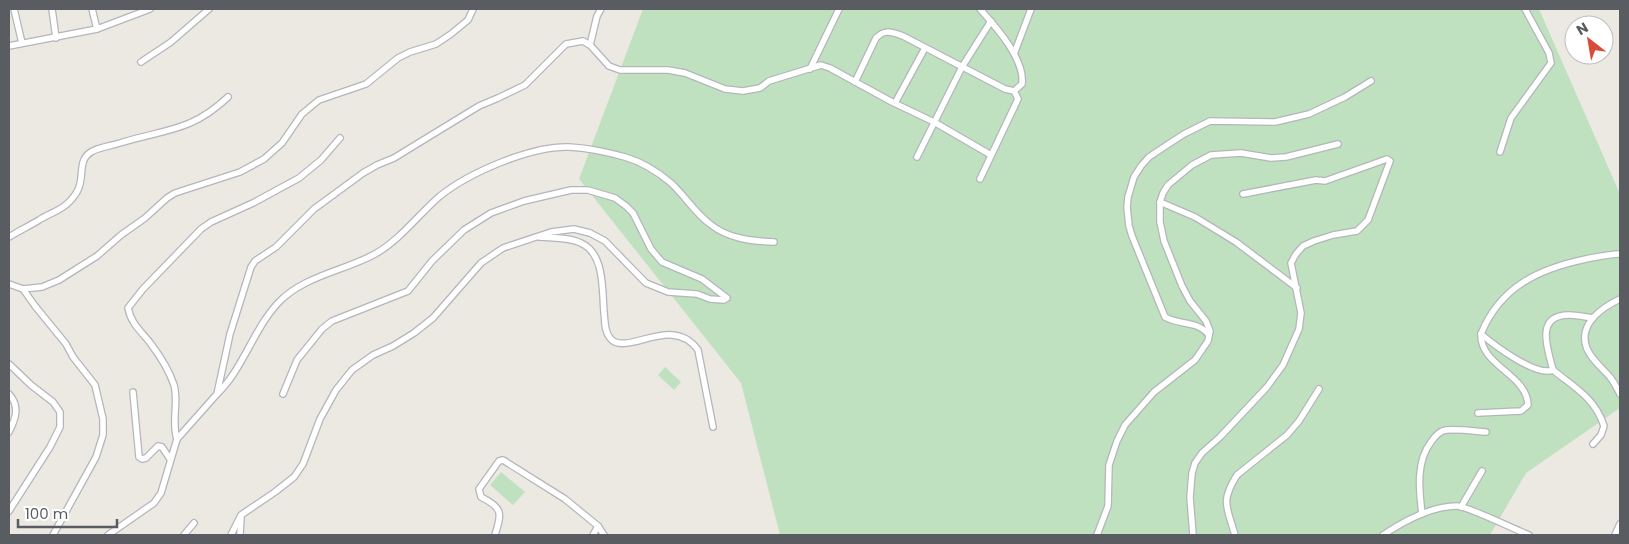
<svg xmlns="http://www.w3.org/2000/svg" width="1629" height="544" viewBox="0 0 1629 544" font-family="Poppins,sans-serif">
<rect width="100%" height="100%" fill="#ebe9e1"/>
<g fill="#bfe1c0">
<path d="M 643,9 L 1539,9 L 1620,194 L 1620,408 L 1526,473 L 1490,535 L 780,535 L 741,383 L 579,179 Z"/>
<path d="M 665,367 L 681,382 L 674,390 L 658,375 Z"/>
<path d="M 501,472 L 525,492 L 513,505 L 490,485 Z"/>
</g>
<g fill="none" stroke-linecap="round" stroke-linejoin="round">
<defs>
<g id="street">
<path d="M 14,9 L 22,43"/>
<path d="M 52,9 L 56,38"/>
<path d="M 92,9 L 97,29"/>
<path d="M 590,45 L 597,16 L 601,9"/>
<path d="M 9,46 L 97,29 L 150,9"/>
<path d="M 1014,54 L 1031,9"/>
<path d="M 141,62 L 171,42 L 209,9"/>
<path d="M 810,69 L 839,9"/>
<path d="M 855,82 L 876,38 C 885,29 891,32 903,36 L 1005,89 L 1014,91 L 1022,84 C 1025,59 996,27 980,9"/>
<path d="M 895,103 L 925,48"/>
<path d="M 1500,152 L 1511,118 L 1551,63 L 1549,53 L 1525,9"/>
<path d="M 917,157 L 962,67 L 991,21"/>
<path d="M 980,179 L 1018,99 L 1014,91"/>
<path d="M 1160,202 L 1195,217 L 1236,242 L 1297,288"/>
<path d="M 9,237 C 19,231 29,226 39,220 C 50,213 63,210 71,200 C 74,196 78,192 79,187 C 84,174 78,160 91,152 C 99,147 111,146 120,143 C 165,129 191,132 228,97"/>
<path d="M 539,237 C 552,238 569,237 581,243 C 605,254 602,290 604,312 C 605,320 604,331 610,338 C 626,358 672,313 698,350 L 713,427"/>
<path d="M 9,284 L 23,289 L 42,287 L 59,280 L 97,256 L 121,235 L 145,218 L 167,198 L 175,193 L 240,172 L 264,159 L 282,143 L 302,114 L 319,100 L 366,84 L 398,58 L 410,52 L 436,44 L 451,34 L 468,20 L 473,9"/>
<path d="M 23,289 L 35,306 L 66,344 L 73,357 L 95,385 L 103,419 L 103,435 L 96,457 L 53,535"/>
<path d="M 1620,299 C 1603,307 1579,323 1586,346 C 1589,357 1602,368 1610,377 C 1614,382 1617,388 1620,394"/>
<path d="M 1593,318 C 1585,317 1577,315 1569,315 C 1534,315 1548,350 1553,370 C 1536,377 1494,345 1481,334 C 1500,287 1538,269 1586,259 C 1597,257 1609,254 1620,254"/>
<path d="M 1209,335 C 1197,320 1181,326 1165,317 L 1132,236 L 1129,226 L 1127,207 L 1128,197 L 1134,177 L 1141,166 L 1149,157 L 1164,147 L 1184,134 L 1210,121 L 1275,122 L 1309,114 L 1345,97 L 1371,81"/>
<path d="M 9,364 L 31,385 L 53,402 L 60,412 L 60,427 L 50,447 L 9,511"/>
<path d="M 1553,370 C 1575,388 1595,398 1604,426 L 1601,435 L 1593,444"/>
<path d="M 133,392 L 139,457 L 142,459 L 146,458 L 158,446 L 162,447 L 170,459"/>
<path d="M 9,394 C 20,406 16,418 9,432"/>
<path d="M 217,394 C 243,369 253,330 278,303 C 303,276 344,271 375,254 C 400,240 419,214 440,196 C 470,172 531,146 569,147 C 588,148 607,152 625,157 C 642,162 658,172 671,183 C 685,196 695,213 710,224 C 728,239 752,241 774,242"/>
<path d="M 1478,413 L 1521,411 L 1528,405 C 1527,374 1480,366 1481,334"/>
<path d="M 177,439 C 171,421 179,403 174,385 C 169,370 160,356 151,344 C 142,332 131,324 128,308 L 143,289 L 201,229 L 211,222 L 253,203 L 299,178 L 321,160 L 340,138"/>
<path d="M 1461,507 L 1482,471"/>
<path d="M 1422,514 C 1419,490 1416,461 1431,442 C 1435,436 1439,431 1446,430 C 1459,429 1473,431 1486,432"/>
<path d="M 108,535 L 154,503 L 161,493 L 177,439 L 217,394 L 230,334 L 251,267 L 255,261 L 276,247 L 314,209 L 363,173 L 377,165 L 394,158 L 479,106 L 498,98 L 525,85 L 566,44 L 583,41 L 590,45 L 609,66 L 620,70 L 668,70 L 685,73 L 725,89 L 743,91 L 760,88 L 769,81 L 821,65 L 830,68 L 892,102 L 934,122 L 991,155"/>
<path d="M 184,535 L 194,523"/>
<path d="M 231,535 L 241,515 L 275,492 L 294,477 L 303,464 L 320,419 L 336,390 L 352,370 L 373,355 L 393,346 L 414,333 L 433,318 L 481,263 L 503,248 L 551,232 L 574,229 L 590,233 L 605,241 L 646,283 L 668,292 L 697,294 L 710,299 L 724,300 L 727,298 L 702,279 L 662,262 L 651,249 L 633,213 L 626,206 L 615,198 L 588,190 L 571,190 L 524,201 L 491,213 L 464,230 L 432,261 L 408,291 L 332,321 L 322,329 L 297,360 L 283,394"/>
<path d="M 240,535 L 241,517"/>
<path d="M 495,535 C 502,513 503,508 481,497 L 479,489 L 499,461 L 503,460 L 565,499 L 598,526 L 604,535"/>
<path d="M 593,535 L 598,526"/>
<path d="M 1097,535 L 1108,506 L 1109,465 L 1117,441 L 1125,425 L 1154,392 L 1195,360 L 1208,341 L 1210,331 L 1206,321 L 1190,301 L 1182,286 L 1164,241 L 1160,222 L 1160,202 L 1163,193 L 1168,185 L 1192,165 L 1211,155 L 1241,153 L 1271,158 L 1286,157 L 1338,144"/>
<path d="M 1193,535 L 1190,497 L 1192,473 L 1195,463 L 1202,453 L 1220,437 L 1267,387 L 1283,365 L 1299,329 L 1301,313 L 1291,263 L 1296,254 L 1303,246 L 1314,241 L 1333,235 L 1357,231 L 1368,220 L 1390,161 L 1387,159 L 1325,181 L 1316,180 L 1243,194"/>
<path d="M 1235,535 C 1227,507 1220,502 1237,475 L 1287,435 L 1299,421 L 1319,389"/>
<path d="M 1383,535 C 1404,521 1431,506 1457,506 C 1467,506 1516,530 1529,535"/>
<path d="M 1615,535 L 1620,524"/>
</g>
</defs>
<use href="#street" stroke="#b3b6ba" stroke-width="8"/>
<use href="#street" stroke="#fff" stroke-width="5.5"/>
</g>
<rect width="1629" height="544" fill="none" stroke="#595c60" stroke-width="20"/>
<g transform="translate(1589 40) rotate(329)"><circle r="24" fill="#ffffff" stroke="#bdbebf"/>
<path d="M0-4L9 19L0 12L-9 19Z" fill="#d84c39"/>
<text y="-8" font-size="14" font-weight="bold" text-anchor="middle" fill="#595c60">N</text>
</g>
<path d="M18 519v8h99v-8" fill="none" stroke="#595c60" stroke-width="2.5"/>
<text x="25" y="519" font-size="15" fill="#595c60" stroke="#ffffff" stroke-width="4" paint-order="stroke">100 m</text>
</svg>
